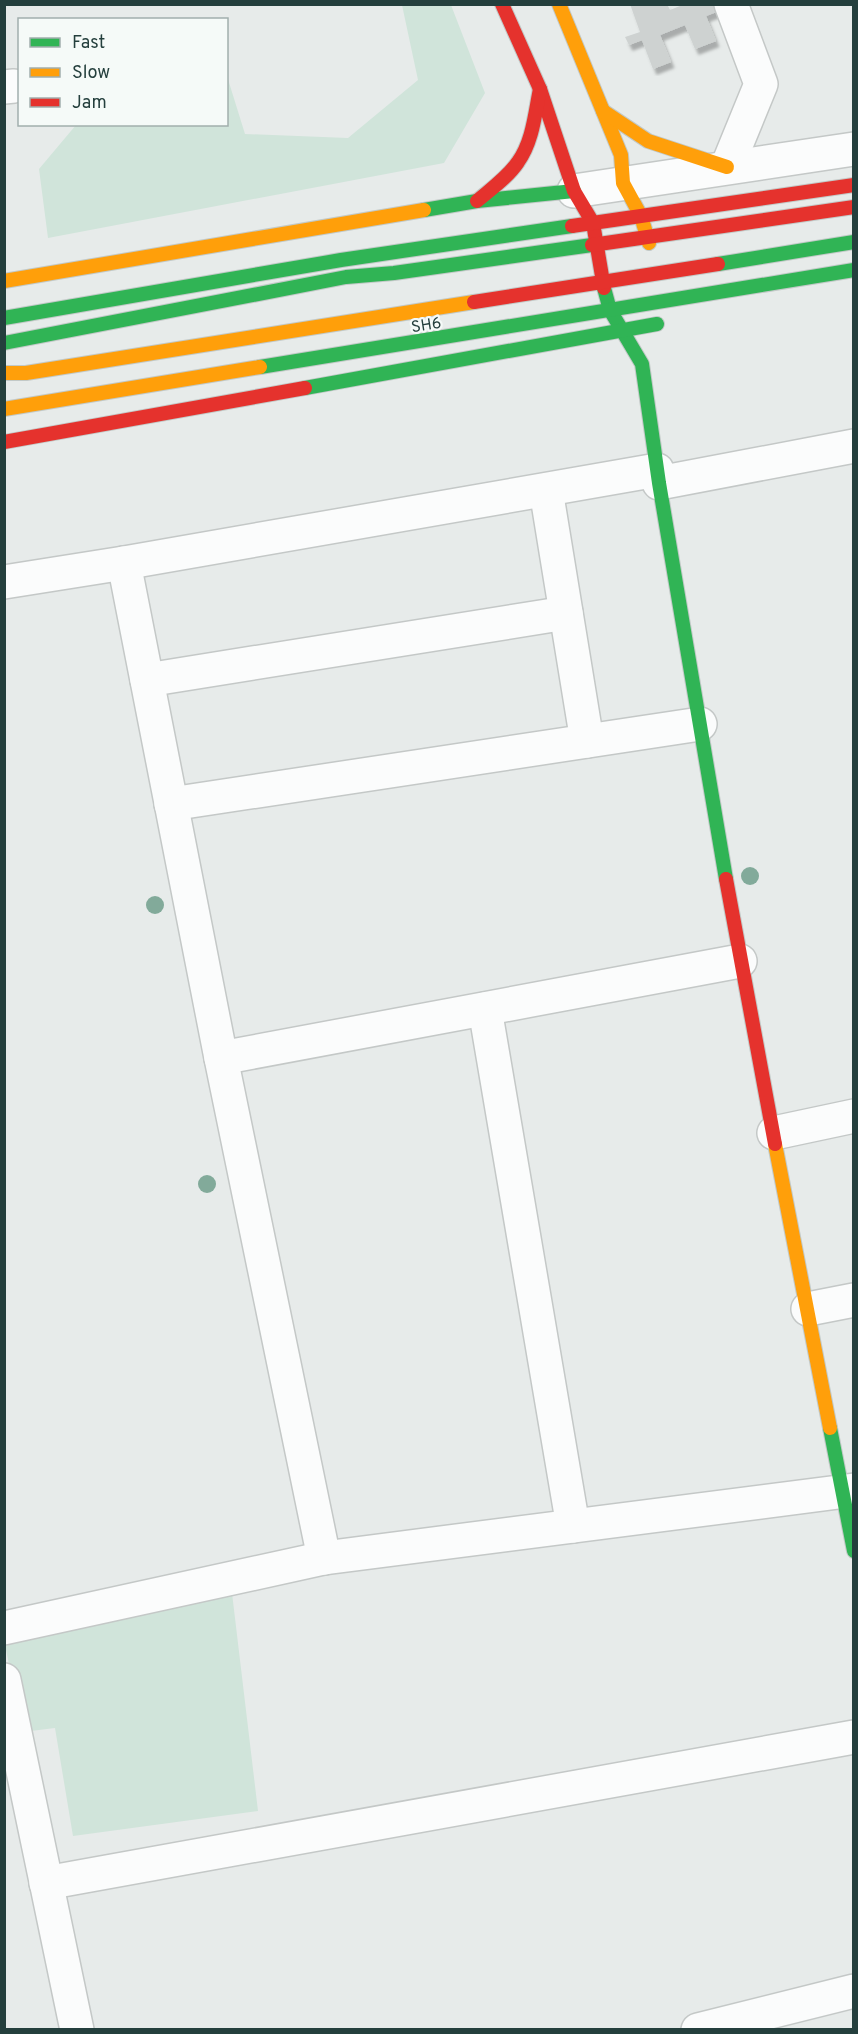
<svg xmlns="http://www.w3.org/2000/svg" width="858" height="2034" viewBox="0 0 858 2034" font-family="Overpass,sans-serif">
<defs>
<filter id="shadow"><feDropShadow dx="3.5" dy="6" stdDeviation="1.5" flood-color="#0004"/></filter>
</defs>
<rect width="100%" height="100%" fill="#e7ebea"/>
<g fill="#d0e4da">
<path d="M 402,5 L 451,5 L 485,93 L 444,163 L 48,238 L 39,169 L 76,125 L 226,124 L 227,76 L 245,134 L 348,138 L 418,80 Z"/>
<path d="M 232,1593 L 258,1811 L 73,1836 L 55,1728 L 23,1732 L 5,1645 L 4,1635 Z"/>
</g>
<path fill="#ced2d1" filter="url(#shadow)" d="M 630,4 L 667,4 L 670,10 L 685,4 L 716,4 L 719,11 L 706,16 L 716,41 L 695,49 L 685,25 L 660,35 L 671,62 L 653,69 L 642,40 L 629,45 L 625,37 L 640,32 Z"/>
<g fill="none" stroke-linecap="round" stroke-linejoin="round">
<defs>
<g id="street">
<path d="M 4,87 L 14,86"/>
<path d="M 727,167 L 761,84 L 731,4"/>
<path d="M 574,191 L 854,149"/>
<path d="M 659,483 L 854,446"/>
<path d="M 546,490 L 587,741"/>
<path d="M 124,563 L 221,1058 L 324,1558"/>
<path d="M 4,582 L 124,563 L 657,470"/>
<path d="M 147,680 L 566,613"/>
<path d="M 171,804 L 700,724"/>
<path d="M 485,1009 L 573,1526"/>
<path d="M 221,1058 L 740,961"/>
<path d="M 774,1133 L 854,1116"/>
<path d="M 808,1309 L 854,1300"/>
<path d="M 4,1628 L 324,1558 L 854,1490"/>
<path d="M 4,1680 L 77,2030"/>
<path d="M 46,1883 L 854,1737"/>
<path d="M 698,2030 L 854,1991"/>
</g>
<g id="fast">
<path d="M 424,210 L 477,201 L 574,191"/>
<path d="M 718,264 L 854,242"/>
<path d="M 604,288 L 610,310 L 642,364 L 659,483 L 726,879"/>
<path d="M 4,318 L 341,260 L 572,226"/>
<path d="M 4,343 L 346,277 L 394,273 L 592,245"/>
<path d="M 260,367 L 854,270"/>
<path d="M 305,388 L 657,324"/>
<path d="M 830,1428 L 854,1551"/>
</g>
<g id="slow">
<path d="M 559,4 L 621,155 L 623,183 L 641,216 L 649,243"/>
<path d="M 603,111 L 648,141 L 727,167"/>
<path d="M 4,281 L 424,210"/>
<path d="M 4,373 L 26,373 L 474,302"/>
<path d="M 4,409 L 260,367"/>
<path d="M 775,1144 L 830,1428"/>
</g>
<g id="jam">
<path d="M 502,4 L 540,89 L 574,191 L 593,223 L 604,288"/>
<path d="M 477,201 C 491,189 508,177 518,162 C 533,141 535,113 540,89"/>
<path d="M 572,226 L 854,185"/>
<path d="M 592,245 L 854,207"/>
<path d="M 474,302 L 718,264"/>
<path d="M 4,442 L 305,388"/>
<path d="M 726,879 L 775,1144"/>
</g>
</defs>
<use href="#street" stroke="#c4c8c7" stroke-width="36"/>
<use href="#fast" stroke="#c2c9c7" stroke-width="16"/>
<use href="#slow" stroke="#c2c9c7" stroke-width="16"/>
<use href="#jam" stroke="#c2c9c7" stroke-width="16"/>
<use href="#street" stroke="#fbfcfc" stroke-width="33"/>
<use href="#fast" stroke="#30b455" stroke-width="14"/>
<use href="#slow" stroke="#ff9f0a" stroke-width="14"/>
<use href="#jam" stroke="#e5322d" stroke-width="14"/>
</g>
<g fill="#82aa9a">
<circle cx="750" cy="876" r="9"/>
<circle cx="155" cy="905" r="9"/>
<circle cx="207" cy="1184" r="9"/>
</g>
<g text-anchor="middle" stroke-width="4.5" stroke-linejoin="round" paint-order="stroke">
<g font-size="16" fill="#243f3d" stroke="#f5faf8">
<text transform="translate(426 324) rotate(-9)" y="6">SH6</text>
</g>
</g>
<rect width="858" height="2034" fill="none" stroke="#243f3d" stroke-width="12"/>
<rect x="18" y="18" width="210" height="108" fill="#f5faf8" stroke="#a1afad" stroke-width="1.5"/>
<rect x="30" y="38" width="30" height="9" fill="#30b455" stroke="#a1afad" stroke-width="1.5"/>
<text x="72" y="48" font-size="18" fill="#243f3d">Fast</text>
<rect x="30" y="68" width="30" height="9" fill="#ff9f0a" stroke="#a1afad" stroke-width="1.5"/>
<text x="72" y="78" font-size="18" fill="#243f3d">Slow</text>
<rect x="30" y="98" width="30" height="9" fill="#e5322d" stroke="#a1afad" stroke-width="1.5"/>
<text x="72" y="108" font-size="18" fill="#243f3d">Jam</text>
</svg>
